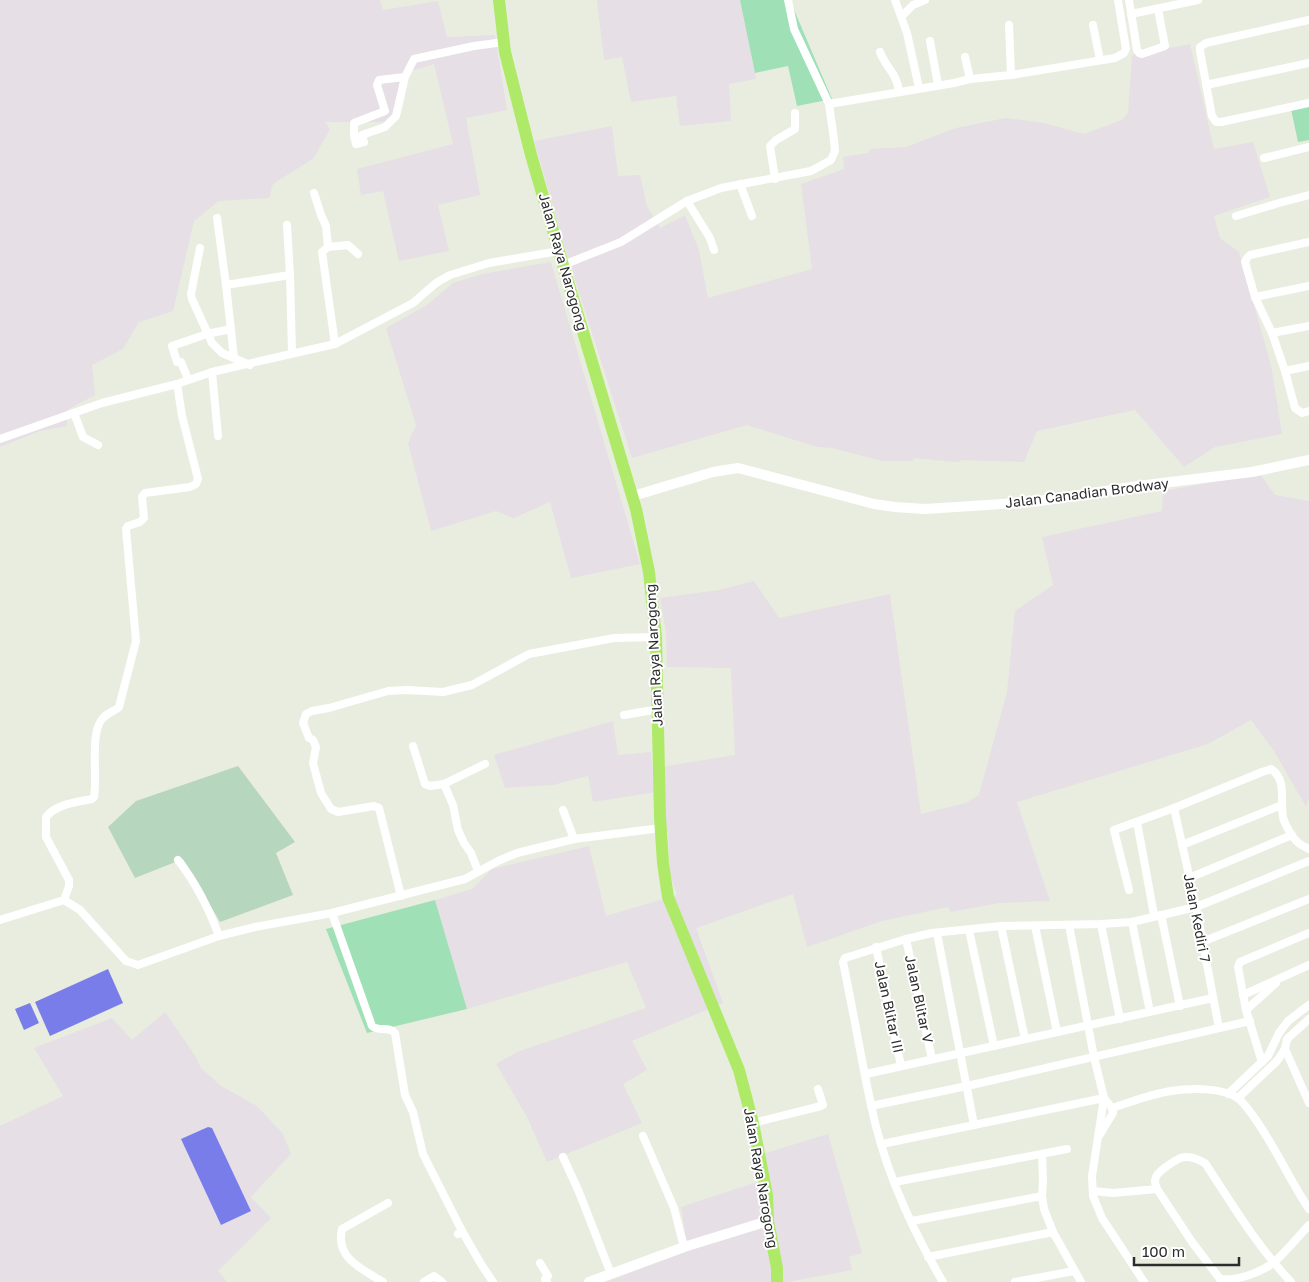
<svg xmlns="http://www.w3.org/2000/svg" width="1309" height="1282" viewBox="0 0 1309 1282" font-family="'Golos Text',sans-serif">
<rect width="100%" height="100%" fill="#e9eddf"/>
<g fill="#e6dfe6">
<path d="M 0,0 L 380,0 L 383,10 L 438,1 L 447,37 L 495,35 L 507,110 L 466,118 L 480,195 L 438,205 L 449,251 L 399,261 L 383,191 L 361,195 L 357,169 L 453,144 L 434,64 L 402,74 L 394,122 L 325,122 L 330,129 L 314,158 L 273,184 L 269,198 L 219,201 L 194,221 L 173,311 L 139,322 L 123,349 L 92,365 L 95,395 L 67,410 L 67,426 L 40,431 L 0,447 Z"/>
<path d="M 597,0 L 740,0 L 756,79 L 729,84 L 731,121 L 680,126 L 676,96 L 631,102 L 622,57 L 604,60 Z"/>
<path d="M 1190,44 L 1214,149 L 1253,142 L 1270,197 L 1214,216 L 1220,238 L 1239,252 L 1271,365 L 1282,434 L 1215,447 L 1184,467 L 1135,410 L 1037,431 L 1024,462 L 963,460 L 957,462 L 914,458 L 912,461 L 882,461 L 832,448 L 817,447 L 747,425 L 632,458 L 568,258 L 534,141 L 612,126 L 618,176 L 640,175 L 647,206 L 660,228 L 685,215 L 699,250 L 708,298 L 812,269 L 801,184 L 844,169 L 843,157 L 868,153 L 871,149 L 906,147 L 956,128 L 1006,118 L 1044,123 L 1084,134 L 1122,120 L 1128,113 L 1132,55 Z"/>
<path d="M 551,262 L 640,564 L 571,578 L 550,502 L 514,518 L 496,511 L 431,531 L 408,443 L 416,425 L 386,328 L 427,305 L 453,283 L 482,274 Z"/>
<path d="M 1260,474 L 1275,495 L 1309,501 L 1309,799 L 1306,807 L 1274,751 L 1251,720 L 1208,744 L 1017,802 L 1050,901 L 999,903 L 951,912 L 948,907 L 882,921 L 807,947 L 793,894 L 696,928 L 723,1003 L 632,1041 L 647,1070 L 623,1084 L 642,1123 L 547,1162 L 527,1117 L 496,1064 L 517,1052 L 646,1008 L 627,962 L 467,1009 L 435,900 L 472,889 L 492,869 L 589,846 L 606,916 L 677,895 L 670,874 L 668,832 L 655,830 L 655,792 L 593,802 L 588,776 L 553,785 L 505,788 L 494,755 L 613,721 L 618,755 L 651,752 L 652,766 L 667,766 L 735,755 L 731,668 L 667,667 L 666,632 L 660,598 L 719,590 L 754,581 L 779,618 L 890,594 L 921,814 L 966,803 L 979,795 L 1007,692 L 1015,611 L 1053,585 L 1042,537 L 1162,511 L 1163,491 Z"/>
<path d="M 165,1012 L 196,1057 L 201,1068 L 221,1086 L 257,1106 L 283,1134 L 291,1154 L 251,1197 L 271,1218 L 218,1271 L 227,1282 L 0,1282 L 0,1126 L 63,1096 L 34,1048 L 112,1018 L 132,1040 Z"/>
<path d="M 828,1134 L 862,1253 L 849,1257 L 852,1270 L 788,1282 L 606,1282 L 688,1251 L 681,1207 L 760,1181 L 756,1156 Z"/>
</g>
<g fill="#9fe0b6">
<path d="M 740,0 L 792,0 L 792,5 L 832,99 L 797,106 L 788,66 L 755,73 Z"/>
<path d="M 1309,105 L 1309,140 L 1298,142 L 1291,109 Z"/>
<path d="M 435,900 L 467,1009 L 367,1033 L 326,929 Z"/>
</g>
<path fill="#b7d6be" d="M 238,766 L 295,842 L 276,853 L 293,895 L 220,922 L 183,859 L 135,878 L 108,827 L 136,801 Z"/>
<g fill="#797de9">
<path d="M 108,969 L 123,1003 L 50,1036 L 35,1002 Z"/>
<path d="M 30,1003 L 39,1023 L 24,1030 L 15,1009 Z"/>
<path d="M 208,1127 L 212,1128 L 251,1211 L 221,1225 L 181,1139 Z"/>
</g>
<g fill="none" stroke-linecap="round" stroke-linejoin="round">
<g stroke="#fff" stroke-width="8">
<path d="M 895,0 L 907,33 L 919,88"/>
<path d="M 1129,0 L 1137,50 L 1139,53 L 1142,54 L 1165,46 L 1158,9"/>
<path d="M 1131,14 L 1198,0"/>
<path d="M 902,16 L 913,5 L 925,0"/>
<path d="M 1309,20 L 1206,43 L 1200,47 L 1200,51 L 1212,116 L 1216,122 L 1221,122 L 1309,103"/>
<path d="M 1009,25 L 1011,75"/>
<path d="M 1093,25 L 1100,60"/>
<path d="M 930,41 L 938,85"/>
<path d="M 880,52 C 886,68 897,73 899,92"/>
<path d="M 965,57 L 970,79"/>
<path d="M 405,77 L 379,80 L 377,85 L 385,111 L 354,123 L 354,136 L 356,144 L 364,142 L 362,135 L 385,127 L 396,116 L 405,77 L 414,59 L 474,46 L 504,42"/>
<path d="M 1206,85 L 1309,63"/>
<path d="M 829,104 L 954,83 L 970,79 L 1011,75 L 1115,58 L 1124,53 L 1126,49 L 1118,0"/>
<path d="M 1264,158 L 1309,147"/>
<path d="M 775,179 L 770,146 L 776,140 L 795,129 L 795,113"/>
<path d="M 740,184 L 752,216"/>
<path d="M 314,193 L 321,215 L 326,226 L 328,247"/>
<path d="M 687,201 L 710,238 L 714,250"/>
<path d="M 1236,216 L 1279,203 L 1309,195"/>
<path d="M 217,218 L 226,285 L 234,358"/>
<path d="M 287,225 L 290,275 L 292,353"/>
<path d="M 1309,242 L 1250,255 L 1247,258 L 1245,262 L 1255,297 L 1272,333 L 1285,371 L 1295,408 L 1302,413 L 1309,411"/>
<path d="M 200,248 L 191,294 L 192,299 L 212,343 L 222,353 L 250,365"/>
<path d="M 563,265 L 621,242 L 687,201 L 721,188 L 811,171 L 831,160 L 835,151 L 834,140 L 829,104 L 794,29 L 788,0"/>
<path d="M 226,285 L 290,275"/>
<path d="M 1255,297 L 1309,286"/>
<path d="M 1272,333 L 1309,326"/>
<path d="M 335,344 L 322,252 L 328,247 L 348,245 L 358,254"/>
<path d="M 1285,371 L 1309,366"/>
<path d="M 212,372 L 218,436"/>
<path d="M 188,379 L 181,362 L 177,362 L 172,346 L 207,334 L 231,329"/>
<path d="M 74,413 L 83,437 L 98,445"/>
<path d="M 0,439 L 102,403 L 177,384 L 212,372 L 335,344 L 413,303 L 436,283 L 450,275 L 489,263 L 559,251"/>
<path d="M 624,715 L 659,709"/>
<path d="M 413,746 L 425,784 L 430,786 L 444,784"/>
<path d="M 1174,808 L 1196,907 L 1219,1028"/>
<path d="M 563,810 L 574,839"/>
<path d="M 1137,822 L 1154,915"/>
<path d="M 1182,845 L 1282,805"/>
<path d="M 178,860 C 196,883 209,909 219,936"/>
<path d="M 478,871 L 471,853 L 464,843 L 458,830 L 453,805 L 444,784 L 485,764"/>
<path d="M 1189,878 L 1292,835"/>
<path d="M 1129,890 L 1114,830 L 1174,808 L 1262,772 L 1271,769 C 1287,779 1280,801 1283,817 C 1284,823 1288,829 1291,834 C 1296,842 1300,845 1309,849"/>
<path d="M 401,896 L 379,808 L 374,806 L 338,812 L 331,809 L 321,793 L 313,763 L 316,747 L 313,740 L 309,738 L 303,723 L 306,714 L 312,711 L 329,708 L 388,691 L 407,690 L 443,692 L 472,685 L 529,654 L 614,638 L 656,637"/>
<path d="M 64,900 L 69,886 L 69,880 L 46,837 L 46,817 C 56,804 77,802 92,799 L 94,797 C 98,777 89,732 103,718 C 107,713 115,711 119,707 L 136,641 L 126,529 L 128,526 L 140,522 L 144,518 L 142,497 L 145,493 L 190,487 L 196,484 L 198,479 L 182,416 L 177,384"/>
<path d="M 332,913 L 372,1026 C 378,1032 389,1026 395,1033 L 405,1095 L 413,1112 L 423,1154 L 462,1231 L 458,1234"/>
<path d="M 1161,915 L 1180,1006"/>
<path d="M 0,920 L 64,900 L 80,910 L 126,961 L 138,965 L 219,936 L 255,927 L 332,913 L 465,879 L 498,861 L 517,853 L 574,839 L 661,828"/>
<path d="M 1132,922 L 1150,1012"/>
<path d="M 1101,924 L 1120,1019"/>
<path d="M 1001,926 L 1025,1039"/>
<path d="M 1035,926 L 1057,1032"/>
<path d="M 969,930 L 994,1046"/>
<path d="M 937,933 L 974,1125"/>
<path d="M 906,939 L 932,1059"/>
<path d="M 1202,942 L 1309,899"/>
<path d="M 876,947 L 901,1066"/>
<path d="M 1243,995 L 1309,965"/>
<path d="M 1246,1010 L 1276,983"/>
<path d="M 1285,1049 L 1309,1103"/>
<path d="M 1262,1062 L 1246,1010 L 1238,967 L 1240,962 L 1309,933"/>
<path d="M 866,1074 L 1213,998"/>
<path d="M 1228,1094 L 1268,1056 L 1279,1033 L 1288,1021 L 1309,1005"/>
<path d="M 1238,1098 L 1277,1061 L 1285,1049 L 1287,1039 L 1309,1019"/>
<path d="M 871,1106 L 967,1086 L 1250,1021"/>
<path d="M 1112,1108 C 1131,1102 1151,1094 1171,1091 C 1189,1088 1223,1087 1239,1099 C 1247,1106 1254,1117 1260,1126 C 1278,1153 1291,1182 1309,1209"/>
<path d="M 753,1123 L 821,1106 L 823,1105 L 818,1089"/>
<path d="M 643,1136 L 674,1208 L 684,1247"/>
<path d="M 1099,1136 L 1113,1113 L 1112,1108 L 1104,1098 L 1092,1176 L 1093,1196 L 1102,1218 L 1144,1282"/>
<path d="M 882,1144 L 1104,1098 L 1094,1057 L 1069,925"/>
<path d="M 1042,1154 L 1043,1182 L 1042,1196 L 1044,1209 L 1053,1232 L 1081,1282"/>
<path d="M 563,1157 L 579,1192 L 611,1274"/>
<path d="M 895,1182 L 1067,1149"/>
<path d="M 1093,1191 L 1113,1193 L 1157,1189"/>
<path d="M 912,1221 L 1042,1196"/>
<path d="M 462,1231 L 481,1264 L 493,1282"/>
<path d="M 928,1257 L 1053,1232"/>
<path d="M 540,1263 L 548,1276 L 545,1279 L 547,1282"/>
<path d="M 383,1282 C 362,1269 335,1258 342,1229 L 388,1203"/>
<path d="M 424,1282 L 434,1276 L 442,1282"/>
<path d="M 943,1282 C 911,1228 884,1168 871,1105 C 861,1058 853,1010 843,962 L 845,958 L 906,939 L 932,933 L 1001,926 L 1101,924 L 1132,922 L 1196,907 L 1309,861"/>
<path d="M 1015,1282 L 1074,1271"/>
<path d="M 1291,1282 C 1257,1246 1232,1204 1205,1163 C 1199,1160 1193,1156 1185,1157 C 1179,1157 1158,1171 1156,1177 C 1154,1182 1155,1185 1157,1189 L 1192,1242 L 1220,1279 C 1237,1281 1260,1273 1273,1263 C 1286,1252 1297,1238 1309,1225"/>
</g>
<g stroke="#fff" stroke-width="10">
<path d="M 633,496 L 713,472 L 738,468 L 874,504 L 895,507 L 925,509 L 1033,502 L 1138,486 L 1252,472 L 1309,460"/>
<path d="M 589,1282 L 684,1247 L 768,1221"/>
</g>
<path stroke="#aeea68" stroke-width="12" d="M 499,0 L 505,52 L 531,155 L 563,265 L 636,509 L 649,572 L 656,637 L 660,817 L 663,863 L 668,897 L 739,1070 L 753,1123 L 767,1195 L 768,1221 L 777,1268 L 777,1282"/>
</g>
<g text-anchor="middle" stroke-width="4" stroke-linejoin="round" paint-order="stroke">
<g font-size="14" fill="#2c2c2c" stroke="#fff">
<text transform="translate(563 262) rotate(74)" y="5">Jalan Raya Narogong</text>
<text transform="translate(1087 493) rotate(-7)" y="5">Jalan Canadian Brodway</text>
<text transform="translate(654 655) rotate(-93)" y="5">Jalan Raya Narogong</text>
<text transform="translate(1197 918) rotate(79)" y="5">Jalan Kediri 7</text>
<text transform="translate(919 999) rotate(78)" y="5">Jalan Blitar V</text>
<text transform="translate(889 1007) rotate(78)" y="5">Jalan Blitar III</text>
<text transform="translate(761 1178) rotate(80)" y="5">Jalan Raya Narogong</text>
</g>
</g>
<path d="M1134 1257v8h105v-8" fill="none" stroke="#2c2c2c" stroke-width="2.5"/>
<text x="1142" y="1257" font-size="15" fill="#2c2c2c" stroke="#ffffff" stroke-width="4" paint-order="stroke">100 m</text>
</svg>
